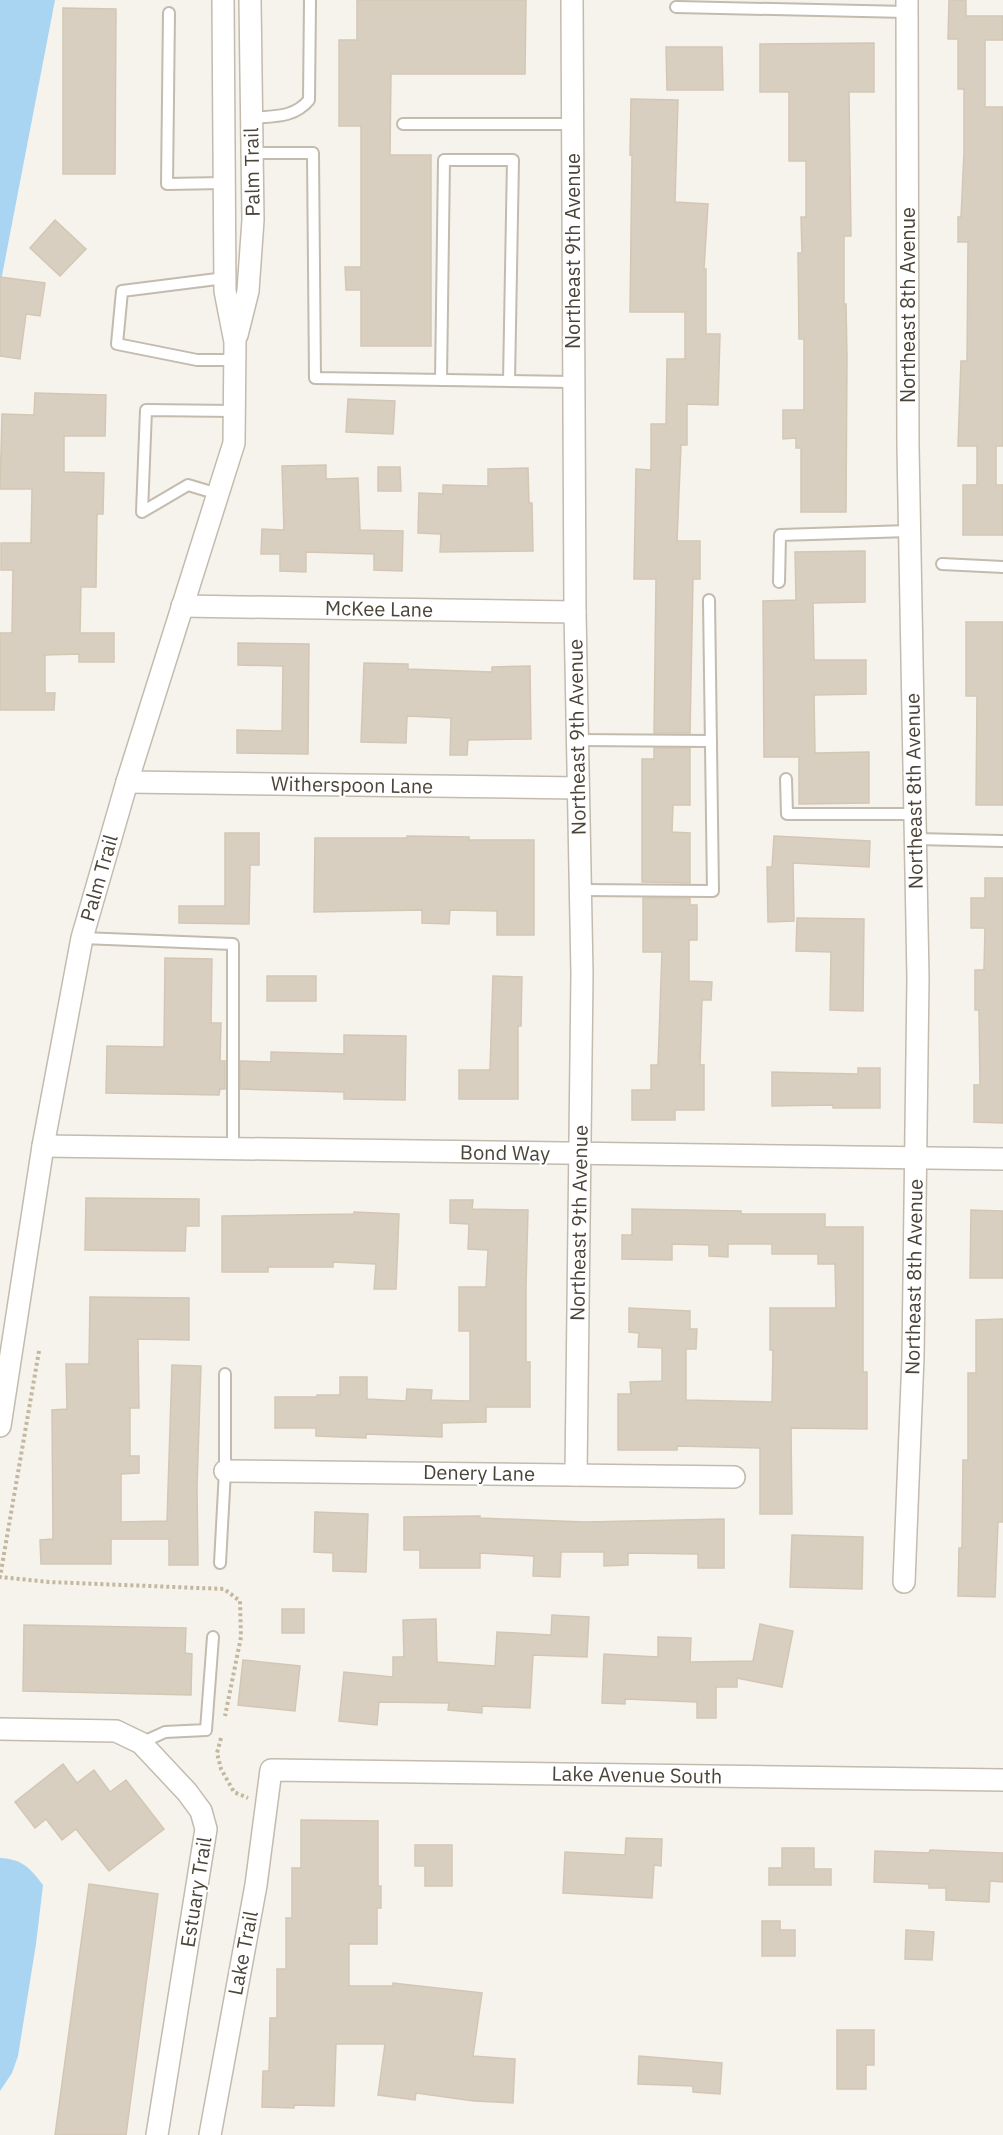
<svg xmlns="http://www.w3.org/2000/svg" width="1003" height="2135" viewBox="0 0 1003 2135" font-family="'IBM Plex Sans',sans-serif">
<rect width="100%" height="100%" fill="#f6f3ec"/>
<g fill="#a9d4f2">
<path d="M 0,0 L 55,0 L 0,286 Z"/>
<path d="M 0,1858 C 22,1859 30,1868 43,1885 L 36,1944 L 18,2056 L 12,2073 L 0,2091 Z"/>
</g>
<g fill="#d8cfc1" stroke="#d3c7b4" stroke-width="1.5">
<path d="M 357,0 L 526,0 L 525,74 L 391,74 L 390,155 L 431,155 L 431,346 L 361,346 L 361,290 L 346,290 L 345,267 L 361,267 L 361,126 L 339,126 L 339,40 L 357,40 Z"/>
<path d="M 949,0 L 966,0 L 966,16 L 1003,16 L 1003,40 L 985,40 L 985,107 L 1003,107 L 1003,446 L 996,446 L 996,485 L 1003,485 L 1003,535 L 963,535 L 963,485 L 977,485 L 977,446 L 958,446 L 961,361 L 967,361 L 968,242 L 958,242 L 958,217 L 961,217 L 964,152 L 964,89 L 958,89 L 958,39 L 948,39 Z"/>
<path d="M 63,8 L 116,9 L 115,174 L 63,174 Z"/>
<path d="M 874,43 L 874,92 L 849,92 L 851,236 L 844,236 L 844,304 L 846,304 L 847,357 L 846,512 L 801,512 L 801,448 L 796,448 L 796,438 L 783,439 L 783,410 L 804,410 L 804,339 L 799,339 L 798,253 L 802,253 L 801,217 L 806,217 L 806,161 L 789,161 L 789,92 L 760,92 L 760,44 Z"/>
<path d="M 666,47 L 722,47 L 723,90 L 667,90 Z"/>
<path d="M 631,99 L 678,100 L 675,202 L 708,204 L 704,269 L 706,269 L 706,334 L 720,334 L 718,405 L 687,404 L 687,445 L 681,445 L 677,541 L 700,541 L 700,579 L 693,579 L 690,733 L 654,733 L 656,579 L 634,579 L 636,469 L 651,470 L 651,424 L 666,424 L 667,359 L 685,359 L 685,312 L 630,312 L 632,155 L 630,155 Z"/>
<path d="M 55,220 L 86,249 L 60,276 L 30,248 Z"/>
<path d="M 0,277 L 45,283 L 40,316 L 26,314 L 20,359 L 0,356 Z"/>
<path d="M 35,393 L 106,395 L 105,436 L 64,436 L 64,472 L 104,473 L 103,514 L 97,514 L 96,587 L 81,587 L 80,633 L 114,633 L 114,662 L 79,662 L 79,654 L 45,655 L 45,693 L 55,693 L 54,710 L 0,710 L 0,633 L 12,633 L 13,570 L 1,570 L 1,543 L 31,543 L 32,489 L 0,489 L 2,414 L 34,415 Z"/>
<path d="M 348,399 L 395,401 L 393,434 L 346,432 Z"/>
<path d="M 326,465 L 326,479 L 358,478 L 360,530 L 403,531 L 402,571 L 374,570 L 374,554 L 306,552 L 306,572 L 280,571 L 280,554 L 261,554 L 262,529 L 284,530 L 282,466 Z"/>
<path d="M 378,467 L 400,467 L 401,491 L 378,491 Z"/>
<path d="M 528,468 L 529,503 L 532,503 L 533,551 L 440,552 L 441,534 L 418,533 L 419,493 L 443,494 L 443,485 L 488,486 L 488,469 Z"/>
<path d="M 865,551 L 865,602 L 813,603 L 814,660 L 866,660 L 866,694 L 814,695 L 815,753 L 869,752 L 869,803 L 799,804 L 799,757 L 764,757 L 763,601 L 796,600 L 795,552 Z"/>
<path d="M 966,622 L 1003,622 L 1003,805 L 976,805 L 977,696 L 966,696 Z"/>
<path d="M 238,643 L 309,644 L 308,754 L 237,753 L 237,730 L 282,731 L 283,666 L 238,665 Z"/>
<path d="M 364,663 L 408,664 L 408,669 L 492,672 L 492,667 L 530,666 L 531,739 L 468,740 L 467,755 L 450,755 L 451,718 L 407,716 L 406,743 L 361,742 Z"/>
<path d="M 654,748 L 690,748 L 690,805 L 673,805 L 672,832 L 690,833 L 690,883 L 642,882 L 642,759 L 654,759 Z"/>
<path d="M 225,833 L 259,833 L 259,865 L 250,865 L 249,924 L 179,923 L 179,906 L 225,906 Z"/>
<path d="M 407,836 L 469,837 L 469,840 L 534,840 L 534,935 L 497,935 L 497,911 L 450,910 L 449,924 L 422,923 L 422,910 L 314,912 L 315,838 L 407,838 Z"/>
<path d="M 774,836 L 870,841 L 869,867 L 793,863 L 794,921 L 768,922 L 767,867 L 772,867 Z"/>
<path d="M 985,878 L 1003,878 L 1003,1123 L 974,1122 L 974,1085 L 980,1085 L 979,1010 L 975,1010 L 975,970 L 984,970 L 985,928 L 971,928 L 971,898 L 985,898 Z"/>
<path d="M 643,898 L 690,898 L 690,905 L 697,905 L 697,940 L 689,940 L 689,981 L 712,982 L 711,1000 L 702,1000 L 700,1065 L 704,1065 L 704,1110 L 675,1110 L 675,1120 L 632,1120 L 632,1090 L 651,1090 L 651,1065 L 658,1065 L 662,952 L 643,952 Z"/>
<path d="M 797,918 L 864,919 L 863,1011 L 830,1010 L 831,952 L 796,951 Z"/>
<path d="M 165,958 L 212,959 L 211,1023 L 221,1023 L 220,1061 L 225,1061 L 225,1089 L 220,1089 L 219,1095 L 106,1093 L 107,1046 L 164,1047 Z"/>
<rect x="267" y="976" width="49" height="25"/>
<path d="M 493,976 L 522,977 L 521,1026 L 518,1026 L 518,1099 L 459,1099 L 459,1070 L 490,1070 Z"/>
<path d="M 344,1035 L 406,1036 L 405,1100 L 344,1099 L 344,1092 L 240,1089 L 240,1061 L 271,1062 L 271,1052 L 344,1054 Z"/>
<path d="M 858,1068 L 880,1068 L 880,1108 L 833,1108 L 833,1105 L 772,1106 L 772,1072 L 858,1074 Z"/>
<path d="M 86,1198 L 199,1199 L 199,1226 L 186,1226 L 185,1251 L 85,1250 Z"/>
<path d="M 450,1200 L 473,1200 L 472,1209 L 528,1210 L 526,1287 L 526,1362 L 530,1362 L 530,1407 L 486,1407 L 486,1422 L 442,1423 L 442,1437 L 366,1434 L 366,1438 L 316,1436 L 316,1428 L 275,1428 L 275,1397 L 317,1397 L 317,1395 L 340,1395 L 340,1377 L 367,1377 L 367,1399 L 406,1401 L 407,1389 L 432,1390 L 431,1400 L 470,1401 L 470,1331 L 459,1331 L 459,1287 L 486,1287 L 488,1250 L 468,1249 L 469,1224 L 450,1223 Z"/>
<path d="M 632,1209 L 741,1211 L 741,1214 L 825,1214 L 825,1227 L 863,1227 L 863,1372 L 867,1372 L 867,1429 L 791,1428 L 792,1514 L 760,1514 L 760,1448 L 677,1446 L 677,1450 L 618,1450 L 618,1394 L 631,1394 L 630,1382 L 662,1381 L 662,1348 L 638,1347 L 639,1333 L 629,1332 L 629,1308 L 690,1311 L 690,1329 L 697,1329 L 696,1349 L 686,1349 L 686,1400 L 772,1402 L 773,1350 L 770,1350 L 770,1308 L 836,1308 L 835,1264 L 818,1264 L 818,1254 L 772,1254 L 772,1244 L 728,1244 L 728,1257 L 709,1256 L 709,1245 L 672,1244 L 672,1260 L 622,1259 L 622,1235 L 632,1235 Z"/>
<path d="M 971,1210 L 1003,1211 L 1003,1278 L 970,1278 Z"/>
<path d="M 354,1212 L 399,1214 L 396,1289 L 374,1289 L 376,1264 L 333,1262 L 333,1267 L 268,1267 L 268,1272 L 222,1272 L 222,1216 L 354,1214 Z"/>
<path d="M 90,1297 L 189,1298 L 189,1340 L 138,1339 L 139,1408 L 130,1408 L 130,1456 L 139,1456 L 139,1473 L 121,1474 L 121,1522 L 167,1521 L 172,1365 L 201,1366 L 197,1487 L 198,1565 L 169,1565 L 169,1539 L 111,1539 L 111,1564 L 41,1564 L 40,1540 L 53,1539 L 52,1410 L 67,1409 L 66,1364 L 89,1364 Z"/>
<path d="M 1003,1319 L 1003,1522 L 998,1522 L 995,1597 L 958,1596 L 959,1548 L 962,1548 L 963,1460 L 968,1460 L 968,1373 L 976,1373 L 976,1320 Z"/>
<path d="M 315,1512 L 368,1514 L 366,1572 L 333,1571 L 333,1553 L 314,1552 Z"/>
<path d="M 480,1516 L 480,1518 L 585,1522 L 724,1519 L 724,1568 L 698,1568 L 698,1554 L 628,1553 L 628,1565 L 604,1566 L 604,1552 L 561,1552 L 560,1577 L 533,1576 L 534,1556 L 480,1553 L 480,1568 L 420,1568 L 420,1550 L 404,1550 L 404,1517 Z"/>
<path d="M 792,1535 L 863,1537 L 862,1589 L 790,1587 Z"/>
<rect x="282" y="1609" width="22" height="24"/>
<path d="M 552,1615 L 589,1617 L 587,1657 L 533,1655 L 530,1708 L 482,1706 L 482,1713 L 448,1710 L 449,1703 L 379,1702 L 377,1725 L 339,1721 L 344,1672 L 393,1677 L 393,1657 L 404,1657 L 403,1620 L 436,1619 L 437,1662 L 495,1666 L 497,1632 L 551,1635 Z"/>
<path d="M 760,1624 L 793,1631 L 782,1687 L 737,1678 L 737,1687 L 716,1687 L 716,1718 L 697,1718 L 697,1702 L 625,1699 L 625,1704 L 602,1703 L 604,1654 L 658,1657 L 658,1637 L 691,1638 L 690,1662 L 753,1661 Z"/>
<path d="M 24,1625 L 186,1628 L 185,1653 L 192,1654 L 191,1695 L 23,1691 Z"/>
<path d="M 243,1660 L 300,1666 L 295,1711 L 238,1705 Z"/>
<path d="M 63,1764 L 77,1783 L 94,1770 L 110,1792 L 126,1780 L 164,1829 L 109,1871 L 76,1829 L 62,1840 L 46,1819 L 35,1828 L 15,1802 Z"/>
<path d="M 301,1820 L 378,1821 L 378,1886 L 381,1886 L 381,1908 L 377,1908 L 377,1944 L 349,1944 L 349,1986 L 393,1986 L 393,1983 L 482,1993 L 473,2056 L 515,2059 L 513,2103 L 474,2101 L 416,2093 L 415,2100 L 378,2095 L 385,2044 L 336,2044 L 334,2106 L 294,2105 L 294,2108 L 262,2107 L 263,2071 L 269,2071 L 270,2018 L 277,2018 L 277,1969 L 286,1969 L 286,1918 L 292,1918 L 292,1868 L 301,1868 Z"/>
<path d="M 626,1838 L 662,1839 L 661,1866 L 654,1865 L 652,1898 L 563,1893 L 565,1852 L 625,1855 Z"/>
<path d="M 415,1845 L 452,1845 L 452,1886 L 425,1886 L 425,1866 L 415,1866 Z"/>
<path d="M 782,1848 L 814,1848 L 814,1869 L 831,1869 L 831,1885 L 769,1885 L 769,1868 L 782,1868 Z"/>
<path d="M 930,1850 L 1003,1853 L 1003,1882 L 990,1881 L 989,1902 L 946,1900 L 946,1888 L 929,1888 L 929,1884 L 874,1882 L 875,1851 L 929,1853 Z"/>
<path d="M 89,1884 L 158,1894 L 126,2135 L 55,2135 Z"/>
<path d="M 762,1921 L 780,1921 L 780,1930 L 795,1930 L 795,1956 L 762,1956 Z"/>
<path d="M 906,1930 L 934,1932 L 932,1960 L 905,1959 Z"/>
<path d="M 837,2030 L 874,2030 L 874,2065 L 866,2065 L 866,2089 L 837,2089 Z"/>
<path d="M 639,2056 L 722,2063 L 720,2094 L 693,2092 L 693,2086 L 638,2084 Z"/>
</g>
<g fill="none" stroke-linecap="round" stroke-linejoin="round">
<defs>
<g id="lane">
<path d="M 676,7 L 907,12"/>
<path d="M 169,13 L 167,184 L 223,183"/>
<path d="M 251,118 C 274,116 294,118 309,100 L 310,0"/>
<path d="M 403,124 L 572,124"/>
<path d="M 252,153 L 313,153 L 315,378 L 573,382"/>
<path d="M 225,278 L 122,291 L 117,344 L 197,360 L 235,360"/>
<path d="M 441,380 L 444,160 L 513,160 L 509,381"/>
<path d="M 218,494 L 188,485 L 142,512 L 146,410 L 234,411"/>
<path d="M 942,564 L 1003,567"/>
<path d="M 779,582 L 780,535 L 909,531"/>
<path d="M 577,740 L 711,741"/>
<path d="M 786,779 L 787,814 L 915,814"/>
<path d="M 916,839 L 1003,841"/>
<path d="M 580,890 L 713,891 L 709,600"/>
<path d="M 82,938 L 233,944 L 233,1149"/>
<path d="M 220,1563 L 225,1471 L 225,1374"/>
<path d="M 141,1743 L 165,1732 L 206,1730 L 213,1637"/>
</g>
<g id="street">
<path d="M 572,0 L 575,612 L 582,974 L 576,1475"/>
<path d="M 237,335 L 248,291 L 253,220 L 250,0"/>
<path d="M 182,606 L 575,612"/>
<path d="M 127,782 L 578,788"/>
<path d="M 43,1146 L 1003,1159"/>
<path d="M 0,1426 L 43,1146 L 82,938 L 127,782 L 234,443 L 235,342 L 225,291 L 223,0"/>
<path d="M 225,1471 L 734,1477"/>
<path d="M 904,1582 L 913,1357 L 918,978 L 908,447 L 907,0"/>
<path d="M 0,1729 L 116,1731 L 141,1743 L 187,1792 L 201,1811 L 206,1829 L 157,2135"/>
<path d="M 210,2135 L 256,1885 L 271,1770 L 1003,1780"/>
</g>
</defs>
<use href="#lane" stroke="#c2bbae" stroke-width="14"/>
<use href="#street" stroke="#c2bbae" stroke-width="24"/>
<g stroke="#c4b79f" stroke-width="4" stroke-dasharray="3 3" stroke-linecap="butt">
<path d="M 39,1351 L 0,1577 L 49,1582 L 224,1589 L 240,1601 L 241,1637 L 225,1716"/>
<path d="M 221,1738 L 217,1753 L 221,1769 L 234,1792 L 248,1798"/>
</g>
<use href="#lane" stroke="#fff" stroke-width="10"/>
<use href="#street" stroke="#fff" stroke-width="21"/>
</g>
<g text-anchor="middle" stroke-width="4.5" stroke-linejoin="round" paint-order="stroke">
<g font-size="20" fill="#4b4439" stroke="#fff">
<text transform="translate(252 172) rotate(-91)" y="7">Palm Trail</text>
<text transform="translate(573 251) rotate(-90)" y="7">Northeast 9th Avenue</text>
<text transform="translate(908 305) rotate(-90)" y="7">Northeast 8th Avenue</text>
<text transform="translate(379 609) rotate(1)" y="7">McKee Lane</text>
<text transform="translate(577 737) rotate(-91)" y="7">Northeast 9th Avenue</text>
<text transform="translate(352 785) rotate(1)" y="7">Witherspoon Lane</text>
<text transform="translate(914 791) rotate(-91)" y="7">Northeast 8th Avenue</text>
<text transform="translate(99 878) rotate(-74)" y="7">Palm Trail</text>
<text transform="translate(505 1153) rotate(1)" y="7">Bond Way</text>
<text transform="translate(579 1223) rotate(-89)" y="7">Northeast 9th Avenue</text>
<text transform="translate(914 1277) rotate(-89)" y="7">Northeast 8th Avenue</text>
<text transform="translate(479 1473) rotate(1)" y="7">Denery Lane</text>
<text transform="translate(637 1775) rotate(1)" y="7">Lake Avenue South</text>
<text transform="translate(196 1892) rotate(-81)" y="7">Estuary Trail</text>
<text transform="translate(243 1953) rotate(-79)" y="7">Lake Trail</text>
</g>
</g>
</svg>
